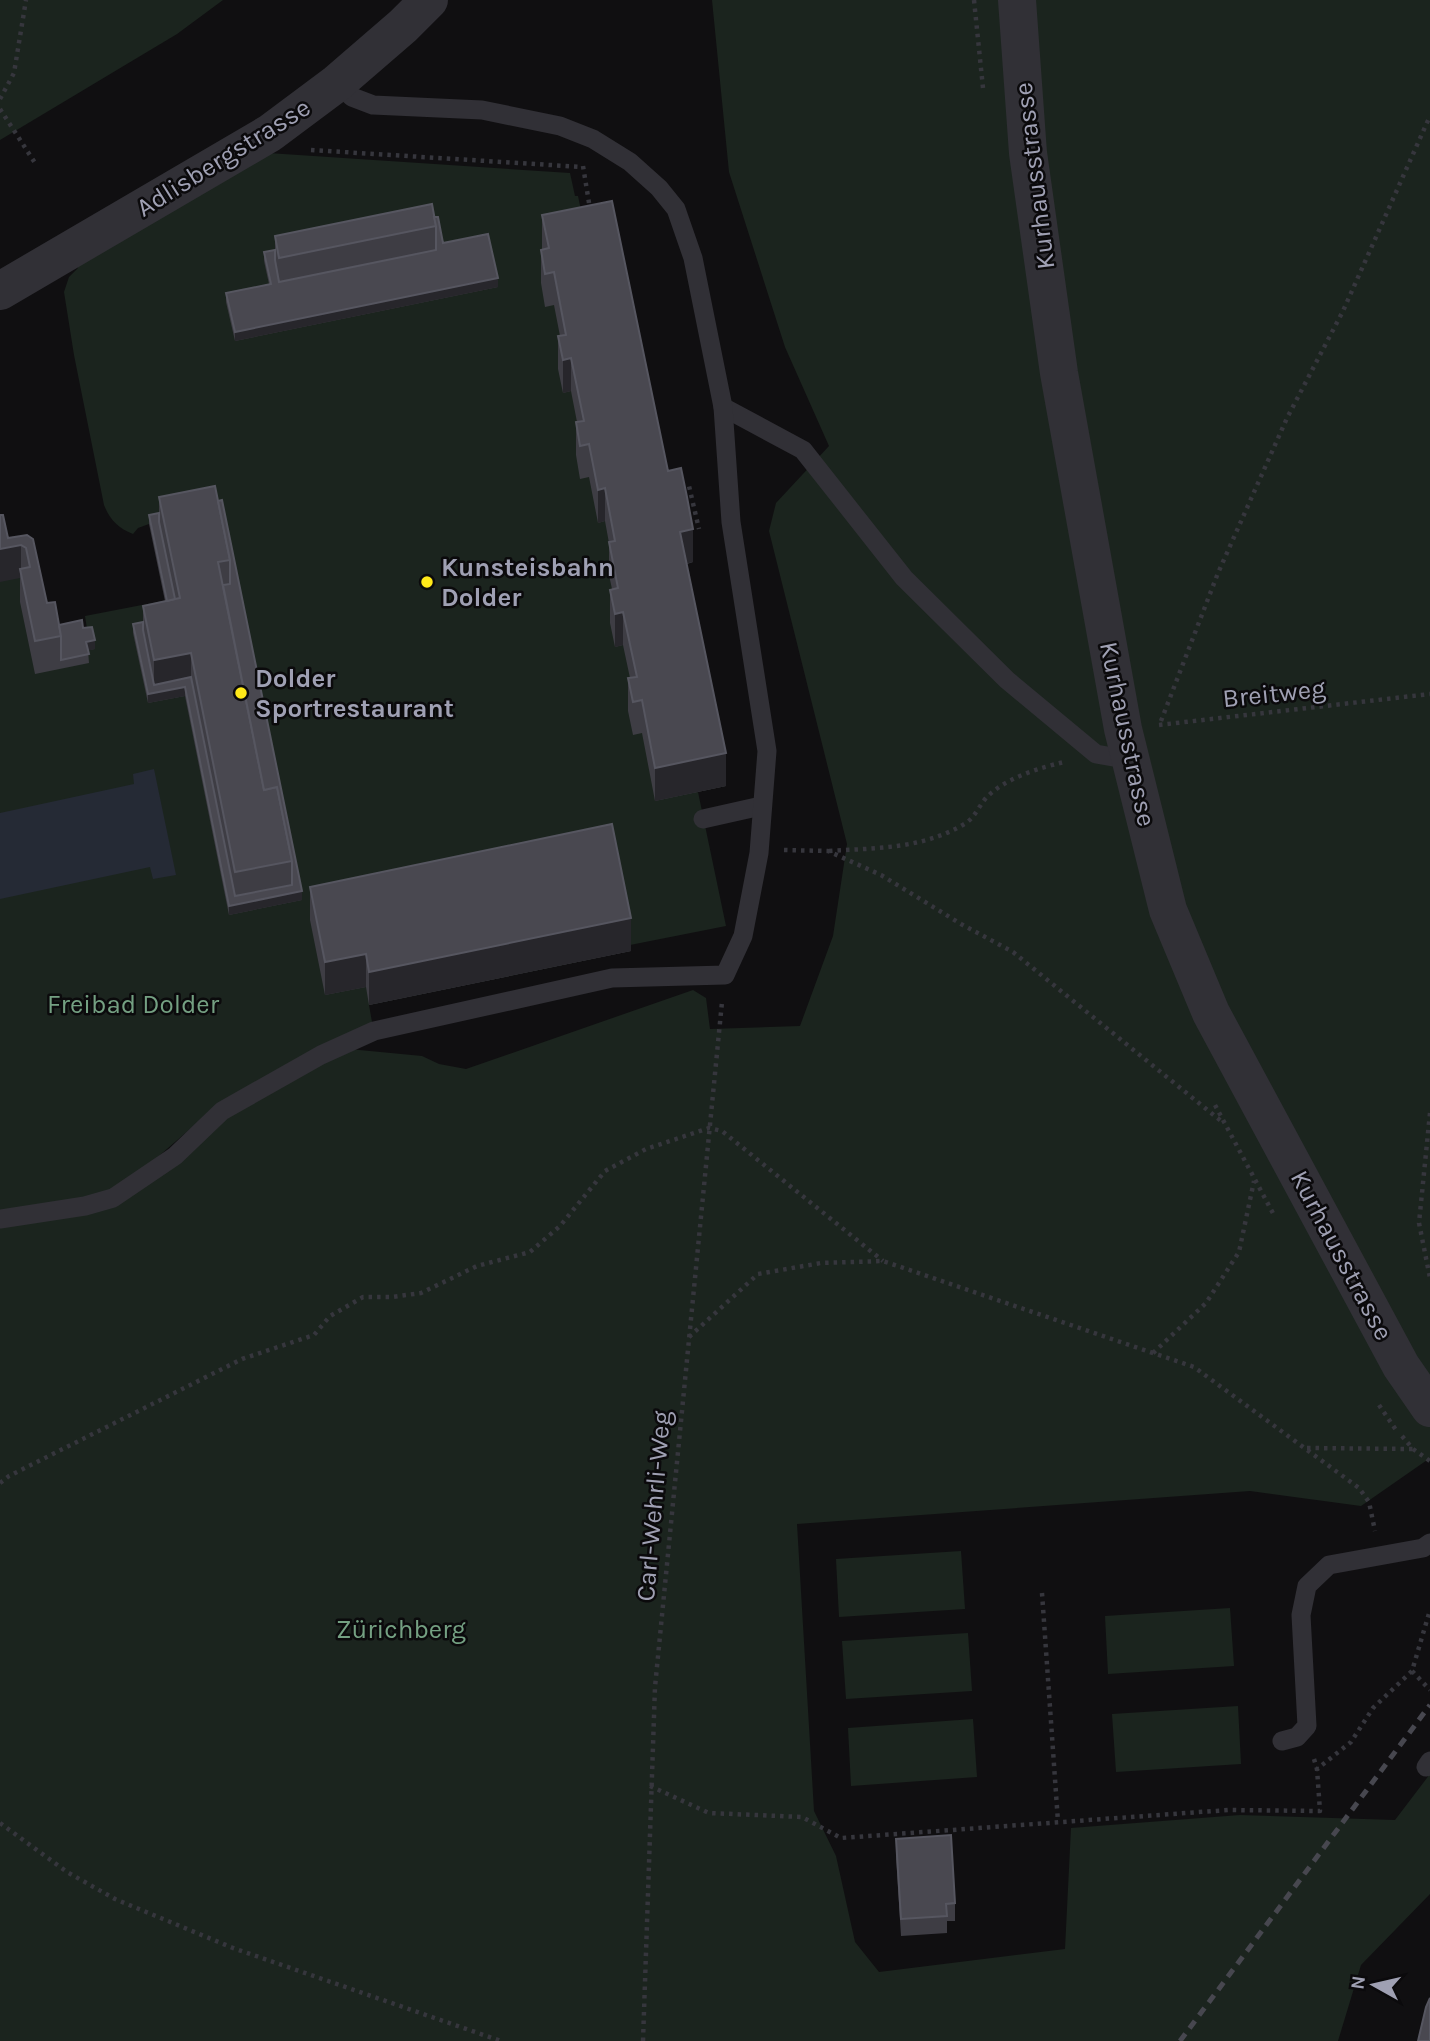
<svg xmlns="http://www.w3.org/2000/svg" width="1430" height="2041" viewBox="0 0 1430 2041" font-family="Karla,sans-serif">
<rect width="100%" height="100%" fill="#100f11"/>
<g fill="#1b241e">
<path d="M 0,0 L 223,0 L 177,34 L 0,140 Z"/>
<path d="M 712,0 L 1430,0 L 1430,1458 L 1361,1506 L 1250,1491 L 797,1524 L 814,1811 L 836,1856 L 855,1942 L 879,1972 L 1065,1949 L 1071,1828 L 1240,1815 L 1395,1820 L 1430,1774 L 1430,1894 L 1361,1965 L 1338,2041 L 0,2041 L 0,1224 L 116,1206 L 227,1117 L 349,1049 L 422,1056 L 439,1064 L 466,1069 L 693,990 L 706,998 L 710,1029 L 800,1026 L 833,936 L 847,844 L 769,531 L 776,503 L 829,446 L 785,347 L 729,172 Z"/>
<path d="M 268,153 L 570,173 L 575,196 L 578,196 L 587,239 L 668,503 L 687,530 L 693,562 L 681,565 L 726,786 L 698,792 L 726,926 L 630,945 L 631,951 L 369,1005 L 372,1022 L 220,1103 L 138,1174 L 113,1189 L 84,1200 L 0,1213 L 0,548 L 27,568 L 47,636 L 87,629 L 85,616 L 173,599 L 159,530 L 149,524 L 138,528 L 133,534 C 118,528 110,520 104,505 L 74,355 L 64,292 L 69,277 L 78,268 L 78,266 Z"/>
<path d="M 961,1551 L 965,1609 L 839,1617 L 836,1559 Z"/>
<path d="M 1230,1608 L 1234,1666 L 1108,1674 L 1105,1616 Z"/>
<path d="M 968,1633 L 972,1691 L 846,1699 L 842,1641 Z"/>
<path d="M 1238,1706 L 1241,1764 L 1116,1772 L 1112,1714 Z"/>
<path d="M 973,1719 L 977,1777 L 851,1786 L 848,1728 Z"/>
</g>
<path fill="#252a35" d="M 154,769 L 176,875 L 153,879 L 150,867 L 0,899 L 0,813 L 134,784 L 133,774 Z"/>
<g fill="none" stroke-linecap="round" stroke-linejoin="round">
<g stroke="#36363d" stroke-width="4.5" stroke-dasharray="3.5 5" stroke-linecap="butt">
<path d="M 974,0 L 983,88"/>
<path d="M 0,99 L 14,73 L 26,0"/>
<path d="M 0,109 L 37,166"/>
<path d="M 311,150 L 582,167"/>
<path d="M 583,166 L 590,209"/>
<path d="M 681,487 L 689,486 L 699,529"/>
<path d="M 1161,721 L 1218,573 L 1287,418 L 1343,311 L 1430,116"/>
<path d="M 1159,725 L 1430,694"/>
<path d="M 784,850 L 828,851 L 881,875 L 961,924 L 1013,952 L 1221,1121"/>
<path d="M 829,851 C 876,848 924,849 966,823 C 975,817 979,806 986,798 C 1005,778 1039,768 1064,762"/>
<path d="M 1215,1105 L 1275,1217"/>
<path d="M 1430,1113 L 1419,1223 L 1430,1278"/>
<path d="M 689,1337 L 758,1274 L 821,1263 L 883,1261 L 1194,1367 L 1359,1488 L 1369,1502 L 1375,1531"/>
<path d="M 1153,1353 L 1206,1303 L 1239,1252 L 1254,1181"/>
<path d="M 1379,1405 L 1396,1430"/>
<path d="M 1402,1436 L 1413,1449 L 1430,1461"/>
<path d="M 1307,1448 L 1413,1449"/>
<path d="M 0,1483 L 9,1476 L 242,1359 L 314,1335 L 330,1316 L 363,1297 L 392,1297 L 421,1293 L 477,1266 L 530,1252 L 560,1226 L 605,1171 L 646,1149 L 709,1128 L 722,1131 L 883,1261"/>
<path d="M 1042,1593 L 1058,1822"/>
<path d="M 1412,1671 L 1430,1690"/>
<path d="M 1314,1759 L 1317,1769 L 1351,1742 L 1373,1708 L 1412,1671 L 1430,1610"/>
<path d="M 650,1786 L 709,1813 L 802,1817 L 841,1838 L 1228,1810 L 1320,1811 L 1317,1769"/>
<path d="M 0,1823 L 67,1872 L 115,1899 L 233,1948 L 501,2041"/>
<path d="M 643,2041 L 655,1687 L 722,1002"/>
</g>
<g stroke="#313036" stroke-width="19">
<path d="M 723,407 L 803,450 L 904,578 L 1007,680 L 1096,754 L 1130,760"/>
<path d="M 703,819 L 761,806"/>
<path d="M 0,1219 L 85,1206 L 113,1198 L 175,1156 L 222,1111 L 321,1055 L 374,1031 L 612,978 L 725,975 L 743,936 L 759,853 L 767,751 L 731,522 L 723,407 L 693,258 L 676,209 L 659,188 L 630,162 L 593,139 L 560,126 L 482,110 L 373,105 L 352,97 L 337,83"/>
<path d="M 1282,1741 L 1297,1737 L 1307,1726 L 1301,1615 L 1307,1586 L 1329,1565 L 1423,1548 L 1430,1543"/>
<path d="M 1426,1767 L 1430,1761"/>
</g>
<g stroke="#313036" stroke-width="38">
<path d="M 1017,0 L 1028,153 L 1059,373 L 1123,729 L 1168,910 L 1211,1013 L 1401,1366 L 1430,1408"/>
<path d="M 0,291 L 270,133 L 337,83 L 403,26 L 429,0"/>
</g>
<path stroke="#47474f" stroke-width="5" stroke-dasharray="9 7" stroke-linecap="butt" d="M 1180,2041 L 1430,1705"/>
</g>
<g fill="#3e3d44">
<path d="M 542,215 L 668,471 L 693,562 L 687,564 L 726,786 L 655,801 L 642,733 L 633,735 L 628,711 L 628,678 L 630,678 L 623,645 L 615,647 L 610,623 L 610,590 L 612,589 L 609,575 L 609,543 L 605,521 L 598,523 L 589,477 L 580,479 L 576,455 L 576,422 L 577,422 L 571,391 L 563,393 L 558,369 L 558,336 L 560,336 L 554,305 L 545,307 L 541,283 L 541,250 L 542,250 Z"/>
<path d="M 434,217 L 443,243 L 498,287 L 235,341 L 226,302 L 226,293 L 269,284 L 264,261 L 264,252 L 275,250 L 275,236 Z"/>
<path d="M 215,486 L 302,900 L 229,915 L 185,696 L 148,703 L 133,633 L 133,624 L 143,622 L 143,606 L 165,601 L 149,524 L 149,515 L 159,513 L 159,497 Z"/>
<path d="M 27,535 L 47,603 L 59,625 L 83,628 L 95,649 L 88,650 L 89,663 L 35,674 L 20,602 L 20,578 L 8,538 Z"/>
<path d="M 310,887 L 631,951 L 369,1005 L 366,987 L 325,995 L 310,920 Z"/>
<path d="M 896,1839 L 955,1903 L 955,1921 L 947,1921 L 947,1933 L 901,1936 L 896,1856 Z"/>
</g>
<g fill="#27262b">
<path d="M 498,278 L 498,287 L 235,341 L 235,332 Z"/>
<path d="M 571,358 L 571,391 L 563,393 L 563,360 Z"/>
<path d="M 605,488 L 605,521 L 598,523 L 598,490 Z"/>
<path d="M 693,529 L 693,562 L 680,565 L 680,532 Z"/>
<path d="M 21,545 L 21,576 L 20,569 L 20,578 L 0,582 L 0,549 Z"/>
<path d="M 623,612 L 623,645 L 615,647 L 615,614 Z"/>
<path d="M 95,640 L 95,649 L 86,651 L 86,642 Z"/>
<path d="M 191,653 L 191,686 L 185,687 L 185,696 L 148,703 L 148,694 L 154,693 L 154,660 Z"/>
<path d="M 726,753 L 726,786 L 655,801 L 655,768 Z"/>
<path d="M 302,891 L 302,900 L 229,915 L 229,906 Z"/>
<path d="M 631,918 L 631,951 L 369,1005 L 369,972 Z"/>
<path d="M 366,954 L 366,987 L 325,995 L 325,962 Z"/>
</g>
<g fill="#494850" stroke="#565660" stroke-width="2">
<path d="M 612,201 L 668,471 L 681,468 L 687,497 L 693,529 L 680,532 L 726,753 L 655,768 L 642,700 L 633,702 L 628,678 L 637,677 L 623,612 L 615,614 L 610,590 L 618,588 L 609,542 L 615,541 L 605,488 L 598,490 L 589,444 L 580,446 L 576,422 L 584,421 L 571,358 L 563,360 L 558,336 L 566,335 L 554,272 L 545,274 L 541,250 L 549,248 L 542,215 Z"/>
<path d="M 432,204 L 436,226 L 279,258 L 275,236 Z"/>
<path d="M 434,217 L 438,217 L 443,243 L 488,234 L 498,278 L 235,332 L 226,293 L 271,284 L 264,252 L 275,250 L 275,260 L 279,282 L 436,250 L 436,226 Z"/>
<path d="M 215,486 L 230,560 L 218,562 L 264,790 L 277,787 L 292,861 L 235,872 L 191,653 L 154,660 L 143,606 L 180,598 L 159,497 Z"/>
<path d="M 222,500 L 302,891 L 229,906 L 185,687 L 148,694 L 133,624 L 143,622 L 143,630 L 154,685 L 191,677 L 235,896 L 292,885 L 292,861 L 277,787 L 264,790 L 223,585 L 230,584 L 230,560 L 218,501 Z"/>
<path d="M 159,513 L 159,522 L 175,599 L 167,601 L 149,515 Z"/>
<path d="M 0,515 L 3,515 L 8,538 L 27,535 L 33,539 L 47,603 L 55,602 L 61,636 L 35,641 L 20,569 L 30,567 L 26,548 L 21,545 L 0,549 Z"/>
<path d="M 82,620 L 83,628 L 92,627 L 95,640 L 86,642 L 89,654 L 61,660 L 61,636 L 59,625 Z"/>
<path d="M 612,824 L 631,918 L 369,972 L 366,954 L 325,962 L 310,887 Z"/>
<path d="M 951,1835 L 955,1903 L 946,1904 L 947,1916 L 901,1919 L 896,1839 Z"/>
<path d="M 1430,1998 L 1430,2041 L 1418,2041 L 1426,2007 Z"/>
</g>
<g fill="#ffe919" stroke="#0b0a0c" stroke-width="2.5">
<circle cx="427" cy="582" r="7"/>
<circle cx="241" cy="693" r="7"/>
</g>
<g text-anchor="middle" stroke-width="5" stroke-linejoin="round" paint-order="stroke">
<g font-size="26" fill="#9fa0b3" stroke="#0b0a0c">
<text transform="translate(223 157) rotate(-32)" y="9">Adlisbergstrasse</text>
<text transform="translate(1034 176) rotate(-97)" y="9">Kurhausstrasse</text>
<text transform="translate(1274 693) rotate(-6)" y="9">Breitweg</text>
<text transform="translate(1128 734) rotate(78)" y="9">Kurhausstrasse</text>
<text transform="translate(1342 1255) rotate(62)" y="9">Kurhausstrasse</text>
<text transform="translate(653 1506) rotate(-85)" y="9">Carl-Wehrli-Weg</text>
</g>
<g font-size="26" font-weight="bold" fill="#9fa0b3" stroke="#0b0a0c" text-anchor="start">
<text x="441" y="576">Kunsteisbahn<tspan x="441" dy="30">Dolder</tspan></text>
<text x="255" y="687">Dolder<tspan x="255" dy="30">Sportrestaurant</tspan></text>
</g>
<g font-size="26" fill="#74a082" stroke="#0b0a0c">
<text x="133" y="1013">Freibad Dolder</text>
<text x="401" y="1638">Zürichberg</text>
</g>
</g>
<g transform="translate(1374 1985) rotate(278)" stroke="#0b0a0c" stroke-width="5" paint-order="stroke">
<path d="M0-5L12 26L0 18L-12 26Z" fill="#9fa0b3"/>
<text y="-10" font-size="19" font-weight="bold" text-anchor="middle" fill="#9fa0b3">N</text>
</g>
</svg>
